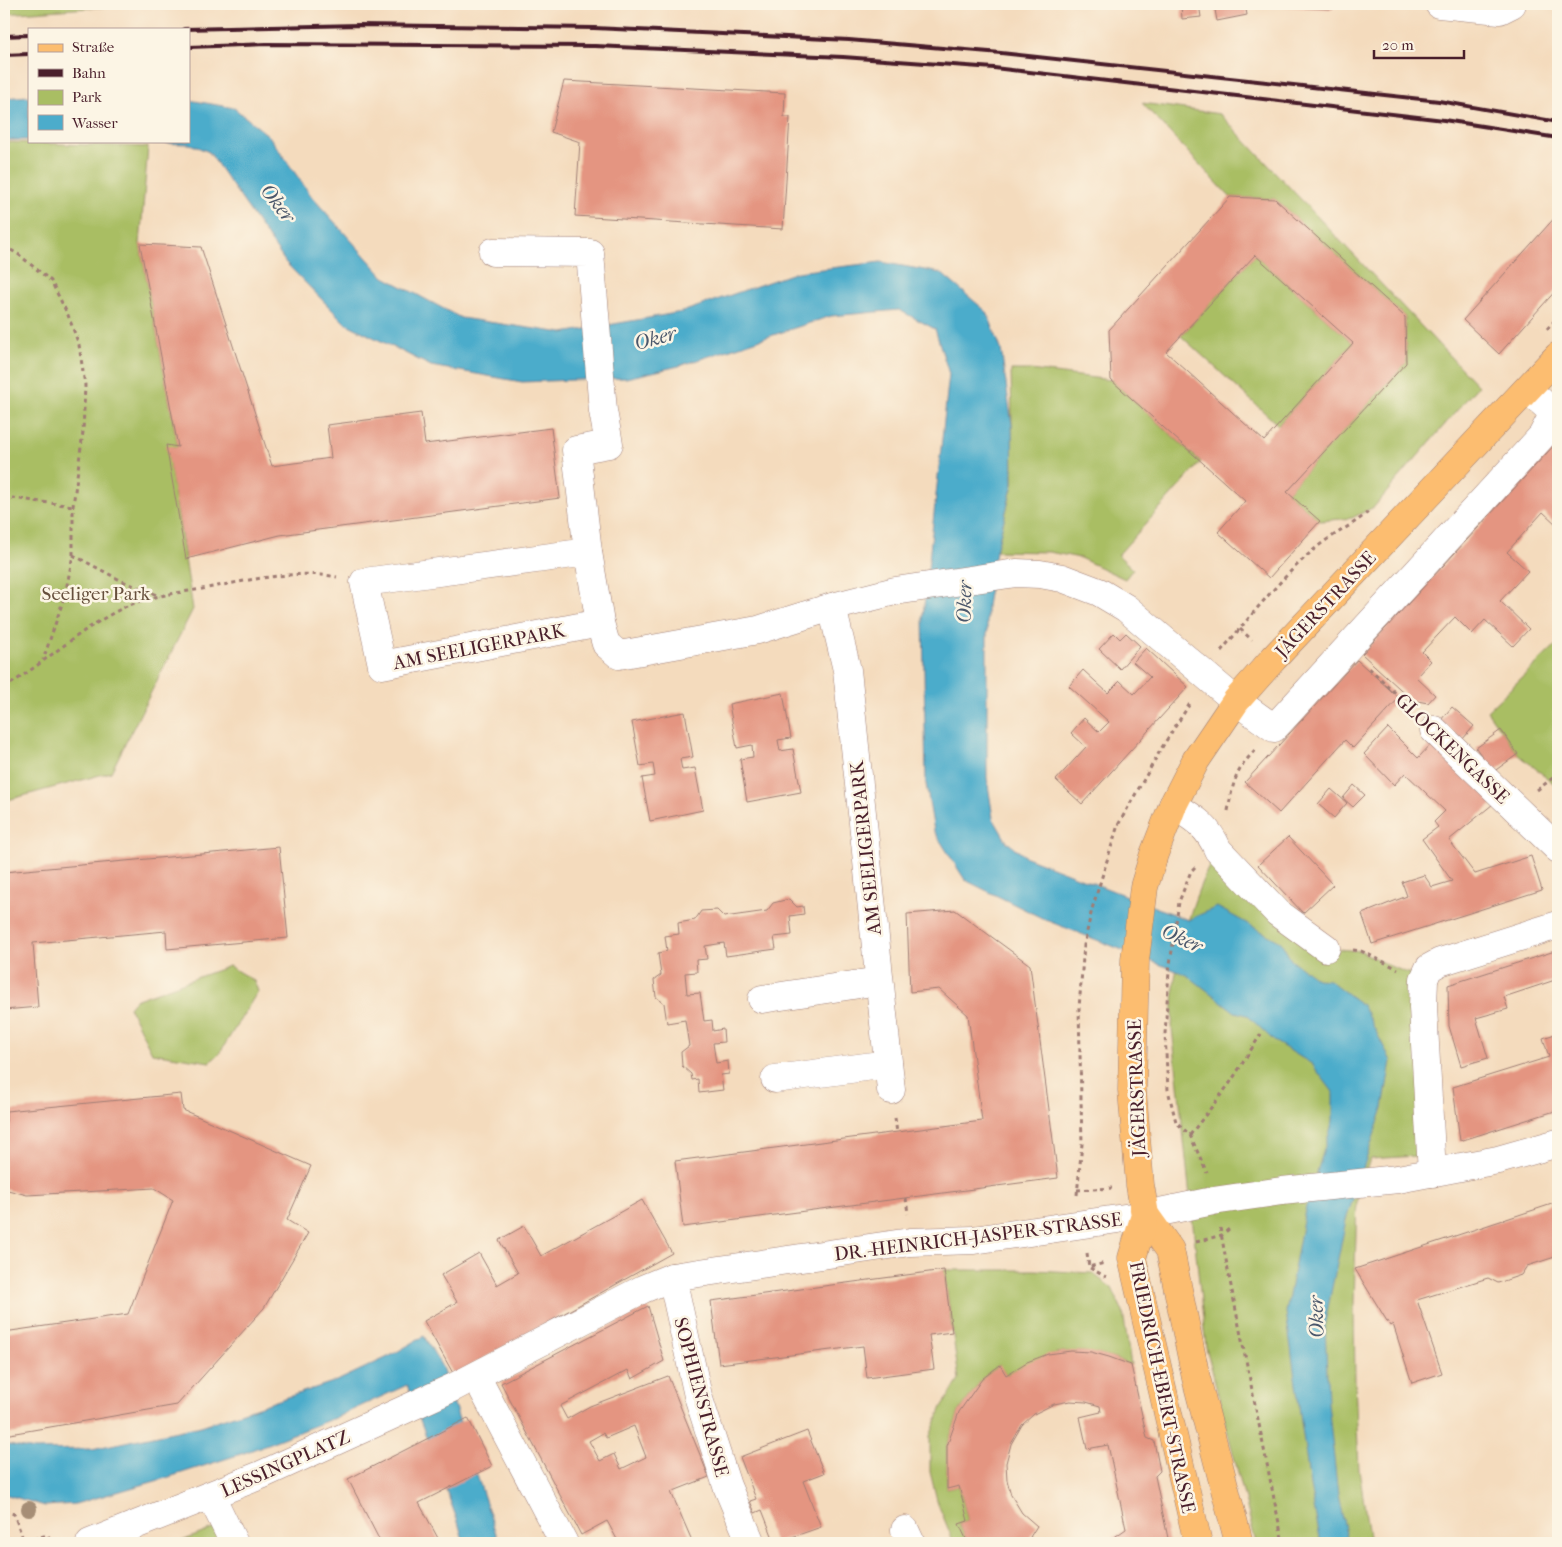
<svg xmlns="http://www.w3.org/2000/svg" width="1562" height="1547" viewBox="0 0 1562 1547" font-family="'IM FELL French Canon',serif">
<rect width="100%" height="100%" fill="#fcf5e5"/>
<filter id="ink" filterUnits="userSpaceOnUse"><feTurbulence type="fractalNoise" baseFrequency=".02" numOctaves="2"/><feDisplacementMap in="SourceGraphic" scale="10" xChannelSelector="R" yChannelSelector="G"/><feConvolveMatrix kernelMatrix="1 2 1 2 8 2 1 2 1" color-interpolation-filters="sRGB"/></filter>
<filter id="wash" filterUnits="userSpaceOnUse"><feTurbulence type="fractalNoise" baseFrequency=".0096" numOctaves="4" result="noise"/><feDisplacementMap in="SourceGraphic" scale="20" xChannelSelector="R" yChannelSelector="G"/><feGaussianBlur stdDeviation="1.12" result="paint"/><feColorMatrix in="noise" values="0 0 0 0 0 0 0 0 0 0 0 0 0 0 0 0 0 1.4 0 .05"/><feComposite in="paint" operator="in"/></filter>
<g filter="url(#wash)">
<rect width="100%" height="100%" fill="#f4dbbd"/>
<g fill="#a9be63" stroke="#7a6e47">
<path d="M 16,4 L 145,4 L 4,14 L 4,5 L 16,6 Z"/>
<path d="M 1142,103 L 1220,114 L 1478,386 L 1374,507 L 1352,518 L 1320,521 L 1287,492 L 1406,363 L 1405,317 L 1275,199 L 1230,197 Z"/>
<path d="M 4,142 L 148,147 L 140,244 L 178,447 L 167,446 L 193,609 L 111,772 L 4,801 Z"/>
<path d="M 1255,255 L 1353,343 L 1278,425 L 1181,336 Z"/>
<path d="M 1011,370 L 1030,370 L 1111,380 L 1201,462 L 1118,555 L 1133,569 L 1125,579 L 1080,558 L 1049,552 L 996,551 L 1013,484 Z"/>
<path d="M 1558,643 L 1558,787 L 1518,754 L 1487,711 Z"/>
<path d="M 1218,850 L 1326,948 L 1361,951 L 1387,965 L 1424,979 L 1431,1155 L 1370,1159 L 1357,1199 L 1354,1303 L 1355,1382 L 1359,1470 L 1370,1543 L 1256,1543 L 1206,1347 L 1172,1028 C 1173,1012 1173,995 1175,978 C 1183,935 1195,888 1218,850 Z"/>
<path d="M 229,966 L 254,981 L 258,991 L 219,1054 L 210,1062 L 152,1053 L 129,1007 L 135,1000 Z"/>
<path d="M 944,1270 L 1035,1270 L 1092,1273 L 1112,1288 L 1123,1312 L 1131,1365 C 1080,1345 1053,1346 1006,1375 L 999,1365 L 982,1379 L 959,1412 L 947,1446 L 947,1489 L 959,1486 L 968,1521 L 959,1524 L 968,1543 L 954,1543 L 938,1504 L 930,1472 L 930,1436 L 942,1407 L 959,1380 Z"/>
<path d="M 215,1528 L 223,1543 L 177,1543 Z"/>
</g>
<g fill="#4caccb" stroke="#4b667b">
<path d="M 29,96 L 29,140 L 4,140 L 4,98 Z"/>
<path d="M 189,100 L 234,108 L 269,136 L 312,197 L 384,277 L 461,318 L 563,333 L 682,312 L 797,272 L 881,262 L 941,273 L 987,312 L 1001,349 L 1012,425 L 1013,484 L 996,551 L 987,606 L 987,778 L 993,818 L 1007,842 L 1026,857 L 1188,920 L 1217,907 L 1281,942 L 1291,960 L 1317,979 L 1329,980 L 1363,1006 L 1391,1061 L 1383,1108 L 1346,1220 L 1325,1322 L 1328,1403 L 1338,1495 L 1348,1543 L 1321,1543 L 1310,1486 L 1286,1312 L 1305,1210 L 1333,1121 L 1333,1092 L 1312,1064 L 1274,1041 L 1247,1015 L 1235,1012 L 1187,975 L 1048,921 L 965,880 L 934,831 L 926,784 L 923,616 L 949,374 L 935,329 L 899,310 L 831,316 L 679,366 L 626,378 L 522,382 L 431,366 L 345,323 L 286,263 L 209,152 L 190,144 L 79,141 L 189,141 Z"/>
<path d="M 424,1336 L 442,1367 L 499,1543 L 464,1543 L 458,1522 L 407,1385 L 337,1417 L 244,1453 L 166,1478 L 75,1504 L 45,1506 L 4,1494 L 4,1444 L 34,1450 L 92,1449 L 201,1426 L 339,1380 L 390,1356 Z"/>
</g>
<g id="blocks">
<g fill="#e49581" fill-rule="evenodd">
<path d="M 1181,4 L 1199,4 L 1201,17 L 1182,19 Z"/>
<path d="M 1214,4 L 1245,4 L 1247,15 L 1217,21 Z"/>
<path d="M 1270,4 L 1334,4 L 1333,9 L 1270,6 Z"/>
<path d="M 564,81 L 785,93 L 784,117 L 790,117 L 783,229 L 575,216 L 580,142 L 551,132 Z"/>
<path d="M 1230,197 L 1275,199 L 1405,317 L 1406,363 L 1287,492 L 1320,521 L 1269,578 L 1218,532 L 1245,501 L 1111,380 L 1109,330 ZM 1255,255 L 1353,343 L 1264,441 L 1166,352 Z"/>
<path d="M 1558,214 L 1558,288 L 1499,354 L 1463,320 Z"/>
<path d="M 140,244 L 201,247 L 272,466 L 331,458 L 327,425 L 421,413 L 425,444 L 551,428 L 560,498 L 280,535 L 186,559 L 166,445 L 178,447 Z"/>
<path d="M 1558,441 L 1558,526 L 1543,512 L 1507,552 L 1528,571 L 1500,601 L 1529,629 L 1513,646 L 1485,620 L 1472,634 L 1455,617 L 1422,652 L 1431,661 L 1416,677 L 1435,695 L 1428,703 L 1412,700 L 1362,654 Z"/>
<path d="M 1114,633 L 1120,639 L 1126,633 L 1140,646 L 1120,669 L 1099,649 Z"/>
<path d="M 1146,648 L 1188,687 L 1082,804 L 1056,780 L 1086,747 L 1071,733 L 1084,718 L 1099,732 L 1109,722 L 1069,686 L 1083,670 L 1108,693 L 1120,681 L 1134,694 L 1150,677 L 1133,662 Z"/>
<path d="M 1357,660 L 1399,698 L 1353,748 L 1345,740 L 1279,813 L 1245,782 Z"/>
<path d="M 783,693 L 791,738 L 778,740 L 780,751 L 793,749 L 801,792 L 747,802 L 740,759 L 753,757 L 752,745 L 737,748 L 729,704 Z"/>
<path d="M 1452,707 L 1474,726 L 1462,740 L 1440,721 Z"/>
<path d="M 685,712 L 693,757 L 680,759 L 682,770 L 695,768 L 703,810 L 650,821 L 642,778 L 655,776 L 653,764 L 640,766 L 632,722 Z"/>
<path d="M 1388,728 L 1418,758 L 1434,741 L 1498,800 L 1449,840 L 1475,874 L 1531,856 L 1542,890 L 1372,944 L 1362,914 L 1407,896 L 1402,882 L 1424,875 L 1432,887 L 1452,881 L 1422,839 L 1438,827 L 1434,822 L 1445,811 L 1405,773 L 1394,785 L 1364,754 Z"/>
<path d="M 1501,730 L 1518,754 L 1493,772 L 1476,748 Z"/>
<path d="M 1354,785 L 1365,795 L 1353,807 L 1343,798 Z"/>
<path d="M 1331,789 L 1347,803 L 1334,818 L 1318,804 Z"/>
<path d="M 1288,837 L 1333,885 L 1303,913 L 1258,865 Z"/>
<path d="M 279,847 L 288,938 L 167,949 L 166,931 L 33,943 L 38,1007 L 4,1010 L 4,872 Z"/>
<path d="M 789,899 L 797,907 L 803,906 L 804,914 L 790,916 L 792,935 L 774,937 L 776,949 L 726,956 L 724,943 L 705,946 L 707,959 L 696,960 L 697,972 L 685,973 L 687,994 L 700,993 L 704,1021 L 712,1020 L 713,1031 L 723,1029 L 724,1042 L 713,1043 L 716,1063 L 728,1061 L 729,1074 L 721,1075 L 723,1090 L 699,1093 L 698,1079 L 692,1080 L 691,1074 L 682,1066 L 681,1052 L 689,1046 L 685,1020 L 667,1023 L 664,1003 L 656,997 L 654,980 L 661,975 L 658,953 L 667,951 L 665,936 L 679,934 L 678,923 L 695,920 L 701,911 L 717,910 L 724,917 L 767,911 L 773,903 Z"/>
<path d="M 955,910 L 1030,965 L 1058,1178 L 683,1227 L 675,1161 L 982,1121 L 968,1015 L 939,989 L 910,992 L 907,914 Z"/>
<path d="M 1558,950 L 1558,979 L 1504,997 L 1508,1009 L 1476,1018 L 1488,1058 L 1461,1066 L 1449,1026 L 1448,985 Z"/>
<path d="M 1558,1033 L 1558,1110 L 1460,1141 L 1453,1087 L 1549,1057 L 1543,1038 Z"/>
<path d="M 181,1094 L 183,1110 L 311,1166 L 287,1220 L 308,1233 L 264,1308 L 177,1405 L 4,1435 L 4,1332 L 128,1314 L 173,1200 L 154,1188 L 27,1195 L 4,1189 L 4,1122 L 6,1122 L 6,1111 Z"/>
<path d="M 642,1200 L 672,1253 L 454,1375 L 424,1321 L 457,1302 L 441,1275 L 479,1253 L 497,1285 L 518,1273 L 499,1240 L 524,1226 L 541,1256 Z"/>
<path d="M 1558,1202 L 1558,1256 L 1527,1266 L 1521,1275 L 1498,1283 L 1488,1278 L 1417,1300 L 1442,1373 L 1412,1383 L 1393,1324 L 1390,1326 L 1355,1269 Z"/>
<path d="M 944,1270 L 952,1332 L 929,1335 L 934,1369 L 867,1378 L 863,1346 L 719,1364 L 711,1301 Z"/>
<path d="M 648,1306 L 664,1361 L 632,1379 L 628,1370 L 560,1406 L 567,1419 L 590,1406 L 668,1376 L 709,1477 L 671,1492 L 693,1543 L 619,1543 L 607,1521 L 581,1535 L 501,1383 ZM 634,1426 L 646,1457 L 621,1469 L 614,1454 L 600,1461 L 589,1441 L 603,1433 L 606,1438 Z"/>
<path d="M 1071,1351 L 1091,1352 L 1109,1357 L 1131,1365 L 1147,1438 L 1154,1441 L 1160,1471 L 1155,1476 L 1169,1543 L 1106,1543 L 1126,1529 L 1108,1445 L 1087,1449 L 1080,1417 L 1101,1412 L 1100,1406 L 1086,1402 L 1070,1401 L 1054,1404 L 1034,1414 L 1022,1425 L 1011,1444 L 1006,1463 L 1007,1480 L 1011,1495 L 1022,1513 L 1037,1526 L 1030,1537 L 1041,1543 L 968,1543 L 959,1524 L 968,1521 L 959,1486 L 947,1489 L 947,1446 L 959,1412 L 982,1379 L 1000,1365 L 1006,1375 L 1027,1362 L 1048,1354 Z"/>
<path d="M 468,1418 L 492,1466 L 419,1503 L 439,1540 L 433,1543 L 381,1543 L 348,1479 Z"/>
<path d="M 807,1431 L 824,1473 L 803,1481 L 821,1527 L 775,1543 L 762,1510 L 755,1513 L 750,1501 L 756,1499 L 740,1457 Z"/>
</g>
</g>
</g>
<g filter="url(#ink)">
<use href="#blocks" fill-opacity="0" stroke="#9f7d74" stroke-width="1"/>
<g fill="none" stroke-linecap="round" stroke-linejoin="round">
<defs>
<g id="minor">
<path d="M 1439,4 L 1500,10 L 1512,4"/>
<path d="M 493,252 L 590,253 L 603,411 L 609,444 L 576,450 L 588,552 L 600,623"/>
<path d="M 588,552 L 364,582 L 382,665 L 600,623 L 606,644 L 619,655 L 758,630 L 832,607 L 895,591 L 1016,573 L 1040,574 L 1062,578 L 1099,592 L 1126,608 L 1236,701 L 1274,728 L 1542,436 L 1554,413 L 1528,390"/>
<path d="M 832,607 L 847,670 L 891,1090"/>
<path d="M 1434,730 L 1558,849"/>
<path d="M 1173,805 C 1194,818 1208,826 1218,850 L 1278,913 L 1326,948"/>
<path d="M 762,999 L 879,981"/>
<path d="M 775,1079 L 888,1064"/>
<path d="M 1432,1173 L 1423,1007 L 1424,979 L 1429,968 L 1440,962 L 1558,925"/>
<path d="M 672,1277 L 698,1396 L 727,1486 L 751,1543"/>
<path d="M 476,1376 L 564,1543"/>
<path d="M 211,1496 L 234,1543"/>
<path d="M 905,1530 L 911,1543"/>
<path d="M 90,1543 L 261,1475 L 454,1387 L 643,1289 L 672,1277 L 910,1242 L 974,1240 L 1145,1215 L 1213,1201 L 1282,1191 L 1398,1179 L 1498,1160 L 1558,1143"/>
</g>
<g id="major">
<path d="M 1145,1215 L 1170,1250 L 1196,1378 L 1239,1543"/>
<path d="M 1198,1543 L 1132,1258 L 1145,1215 L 1140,1185 L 1132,1090 L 1135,960 L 1144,887 L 1154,854 L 1173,805 L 1196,760 L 1236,701 L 1274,658 L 1558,356"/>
</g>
</defs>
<use href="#minor" stroke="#9f7d74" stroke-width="29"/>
<use href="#major" stroke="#9f7d74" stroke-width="29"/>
<g stroke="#9f7d74" stroke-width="3" stroke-dasharray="4 4" stroke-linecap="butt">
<path d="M 4,246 L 18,254 L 51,281 L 68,315 L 79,345 L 85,385 L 83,432 L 73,506 L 73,555 L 65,595 L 43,660"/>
<path d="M 1547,329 L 1558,317"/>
<path d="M 4,497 L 73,506"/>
<path d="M 73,555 L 122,581 L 160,596"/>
<path d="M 1240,629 L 1252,640"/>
<path d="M 1221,651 C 1251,616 1281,577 1317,547 C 1333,534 1352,526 1368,512"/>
<path d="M 1369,668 L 1413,710"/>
<path d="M 4,688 C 46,662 82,627 127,606 C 150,596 177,593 202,589 C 245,581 293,569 337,577"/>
<path d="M 1537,790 L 1558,774"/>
<path d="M 1228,811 C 1233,782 1235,772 1255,750"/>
<path d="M 1195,867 L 1191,871 L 1179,902 L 1169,971 L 1165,1034 L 1168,1090 L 1176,1122 L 1190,1135 L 1207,1173"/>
<path d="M 1353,950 L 1361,951 L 1398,969"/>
<path d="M 895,1118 L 897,1133"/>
<path d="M 1190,1135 L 1230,1083 L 1261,1034"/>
<path d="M 1077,1190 L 1112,1188"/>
<path d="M 1077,1195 L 1082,1144 L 1079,1008 L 1084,945 L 1092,909 L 1118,825 L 1164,744 L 1191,702"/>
<path d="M 906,1198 L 908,1214"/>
<path d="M 1220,1228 L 1230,1281 L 1283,1543"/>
<path d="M 1196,1242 L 1222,1235 L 1229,1229"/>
<path d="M 1087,1253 L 1089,1267 L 1105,1263"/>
<path d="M 1090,1268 L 1106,1277"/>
<path d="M 4,1511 L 14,1514 L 24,1542"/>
<path d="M 18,1543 L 48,1535 L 51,1543"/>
</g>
<use href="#minor" stroke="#fff" stroke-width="28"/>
<use href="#major" stroke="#fcbd6f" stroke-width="28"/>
<g stroke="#4a1f2b" stroke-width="4">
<path d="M 184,29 L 359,25 L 594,28 L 849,40 L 1001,53 L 1439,101 L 1558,122"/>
<path d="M 4,36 L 29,35"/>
<path d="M 189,47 L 266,44 L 595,46 L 843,57 L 994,68 L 1444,120 L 1558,138"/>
<path d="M 4,55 L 29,54"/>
</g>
</g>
<circle fill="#a68e76" cx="29" cy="1509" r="8"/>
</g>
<g text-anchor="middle" stroke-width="5" stroke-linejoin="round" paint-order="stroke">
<g font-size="19" fill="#664f3c" stroke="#fcf5e5">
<text x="96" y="600">Seeliger Park</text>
</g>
<g font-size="19" fill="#4a1f2b" stroke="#fcf5e5">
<text transform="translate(1325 604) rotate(-47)" y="7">JÄGERSTRASSE</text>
<text transform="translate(479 646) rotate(-11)" y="7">AM SEELIGERPARK</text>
<text transform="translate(1453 748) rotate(44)" y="7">GLOCKENGASSE</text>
<text transform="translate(865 848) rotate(-96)" y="7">AM SEELIGERPARK</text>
<text transform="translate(1136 1088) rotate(-92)" y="7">JÄGERSTRASSE</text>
<text transform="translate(978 1236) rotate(-7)" y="7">DR.-HEINRICH-JASPER-STRASSE</text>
<text transform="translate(1163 1387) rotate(78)" y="7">FRIEDRICH-EBERT-STRASSE</text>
<text transform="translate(702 1397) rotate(75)" y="7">SOPHIENSTRASSE</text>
<text transform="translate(285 1463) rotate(-24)" y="7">LESSINGPLATZ</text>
</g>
<g font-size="20" font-style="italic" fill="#4b576b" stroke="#fcf5e5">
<text transform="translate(278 203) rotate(51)" y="7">Oker</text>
<text transform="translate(655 338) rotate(-16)" y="7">Oker</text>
<text transform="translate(964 602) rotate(-89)" y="7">Oker</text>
<text transform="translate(1182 938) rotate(24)" y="7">Oker</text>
<text transform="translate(1316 1317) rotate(-92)" y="7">Oker</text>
</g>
</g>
<rect width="1562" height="1547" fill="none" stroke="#fcf5e5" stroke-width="20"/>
<rect x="28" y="28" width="162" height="115" fill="#fcf5e5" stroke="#b59f9b"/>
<rect x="38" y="44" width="25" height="8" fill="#fcbd6f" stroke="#b59f9b"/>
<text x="72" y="52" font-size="15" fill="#4a1f2b">Straße</text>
<rect x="38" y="69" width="25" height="8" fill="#4a1f2b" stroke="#b59f9b"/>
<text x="72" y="78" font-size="15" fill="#4a1f2b">Bahn</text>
<rect x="38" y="90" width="25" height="15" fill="#a9be63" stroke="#b59f9b"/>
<text x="72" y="102" font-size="15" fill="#4a1f2b">Park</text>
<rect x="38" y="115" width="25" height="15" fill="#4caccb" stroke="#b59f9b"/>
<text x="72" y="128" font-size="15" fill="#4a1f2b">Wasser</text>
<path d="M1374 50v8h90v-8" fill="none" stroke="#4a1f2b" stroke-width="2.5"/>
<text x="1382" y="50" font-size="15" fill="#4a1f2b" stroke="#fcf5e5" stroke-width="4" paint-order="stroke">20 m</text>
</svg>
